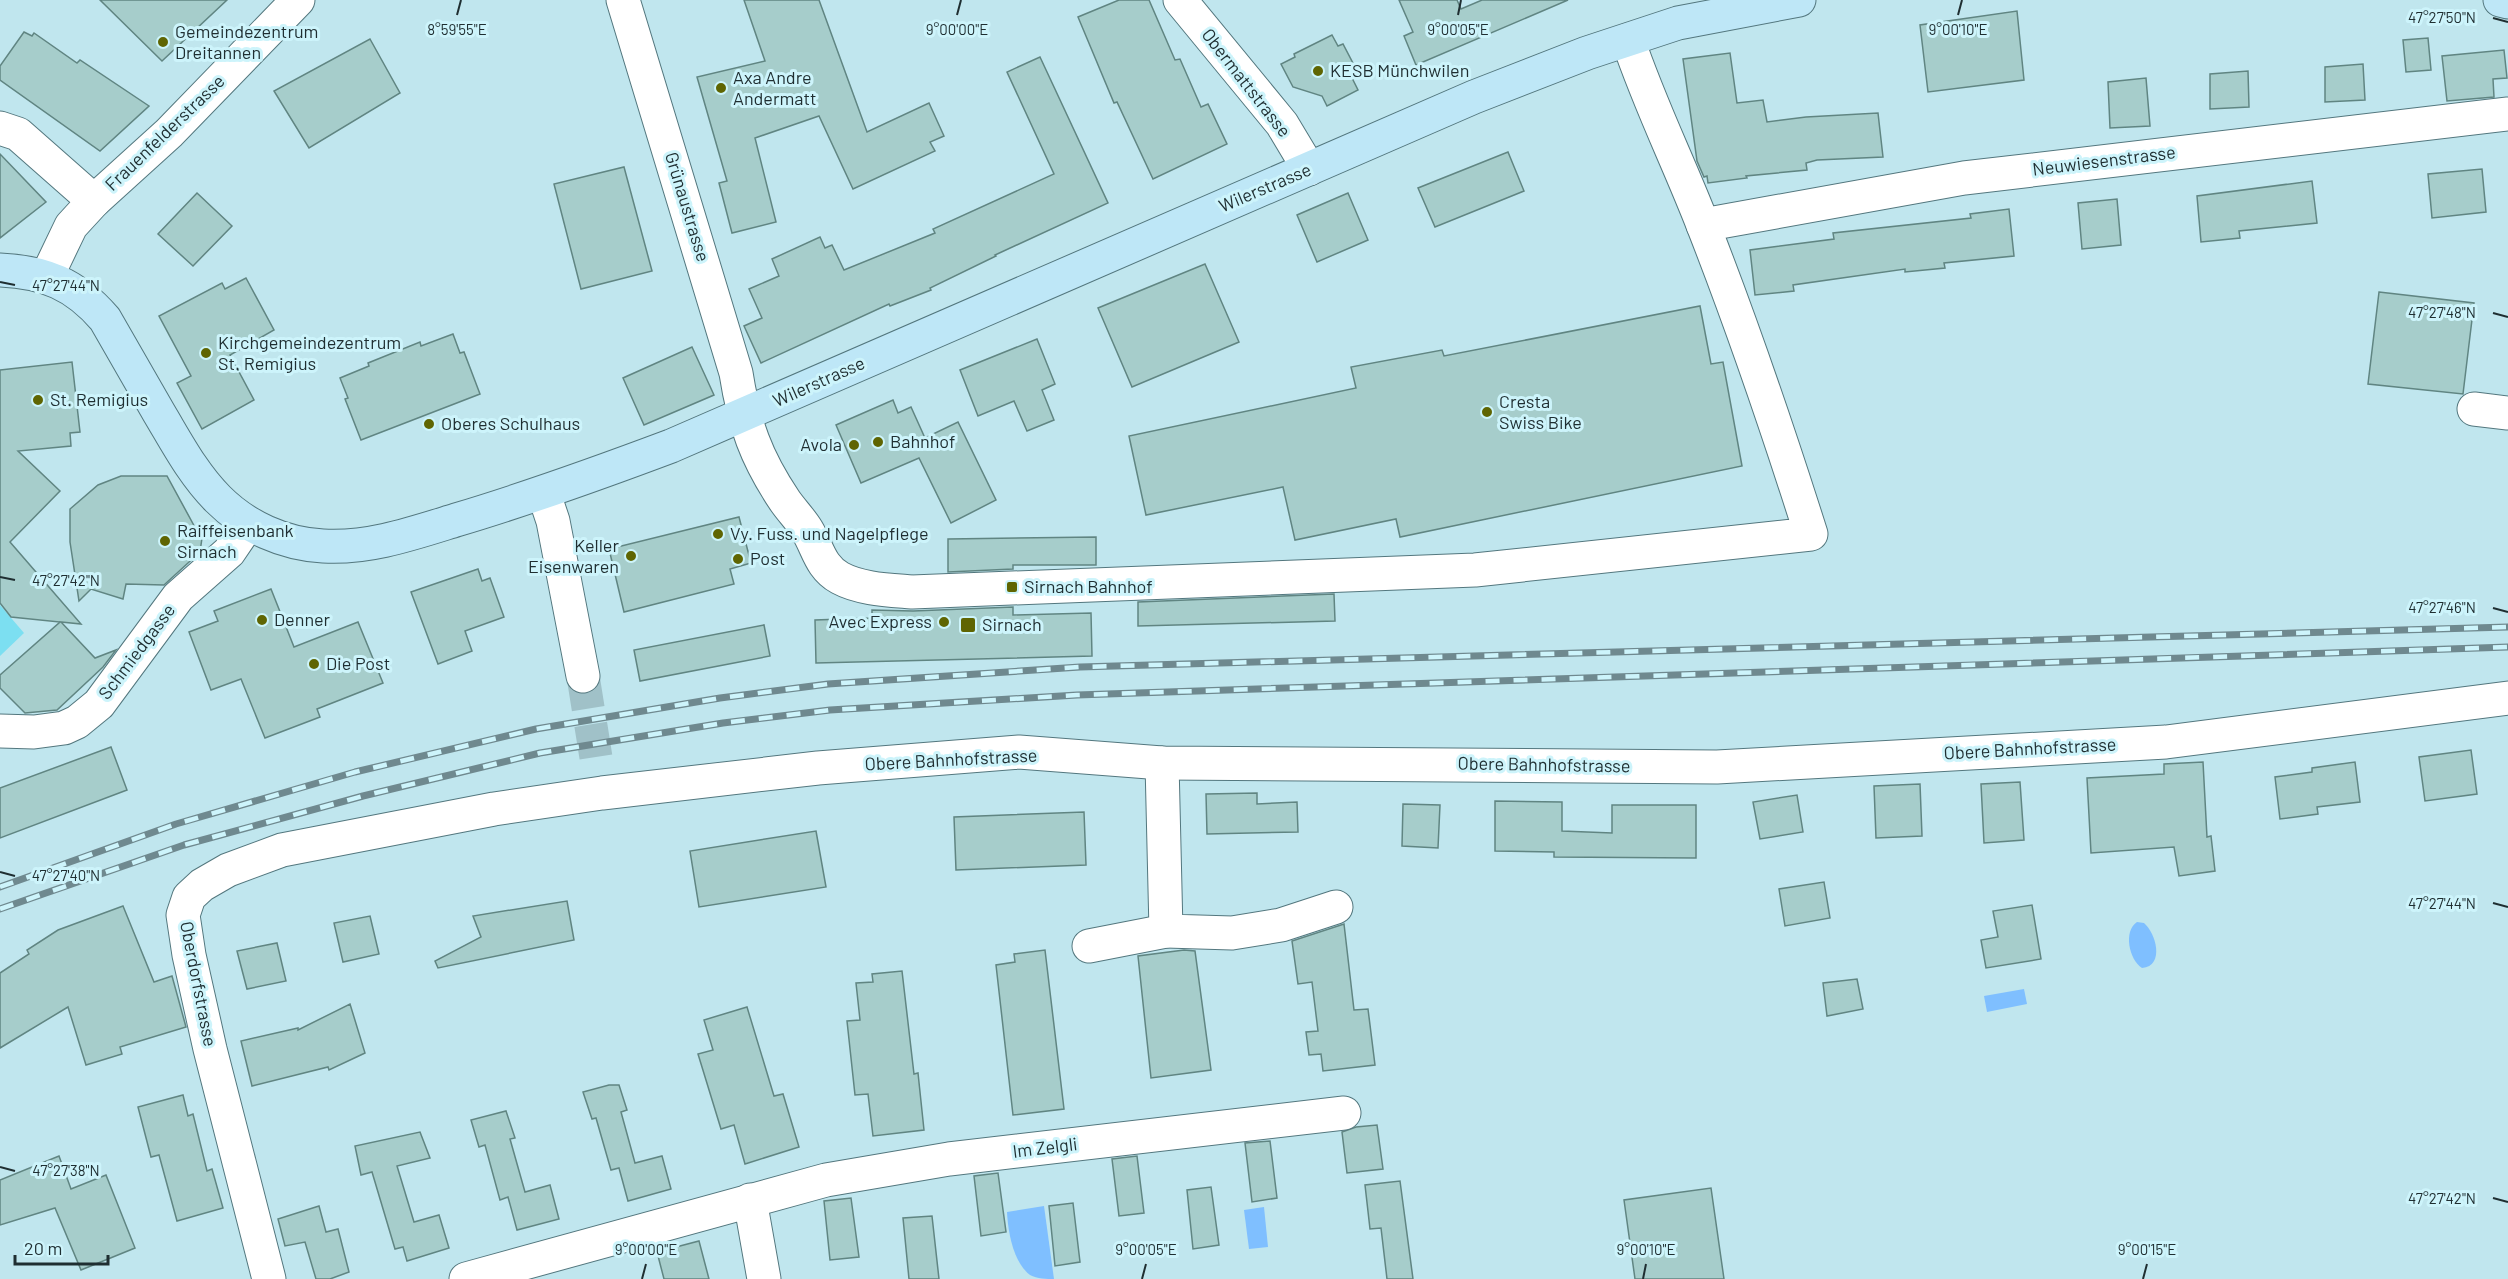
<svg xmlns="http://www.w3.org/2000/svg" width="2508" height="1279" viewBox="0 0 2508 1279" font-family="Barlow,sans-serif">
<rect width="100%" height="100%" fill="#c0e6ee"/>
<path fill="#7cdff1" d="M 0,605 L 24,633 L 0,656 Z"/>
<g fill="#7fbfff">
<path d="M 2137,922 L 2144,923 C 2156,933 2165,966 2142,968 C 2129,960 2123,931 2137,922 Z"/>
<path d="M 2024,989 L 2027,1004 L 1987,1012 L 1984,996 Z"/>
<path d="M 1044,1206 L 1054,1279 C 1047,1279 1037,1279 1030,1275 C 1013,1262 1008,1232 1007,1212 Z"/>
<path d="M 1264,1207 L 1268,1247 L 1249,1249 L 1244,1210 Z"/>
</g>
<g fill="#a6cdcb" stroke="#608582" stroke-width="1.5">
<path d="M 100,0 L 227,0 L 162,61 Z"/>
<path d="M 744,0 L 819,0 L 867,132 L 929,103 L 944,136 L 930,142 L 935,151 L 853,189 L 819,116 L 755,138 L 776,222 L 732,233 L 719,183 L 727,181 L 697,77 L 765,61 Z"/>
<path d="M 1119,0 L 1149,0 L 1175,60 L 1180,59 L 1201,107 L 1208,104 L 1227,144 L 1153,179 L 1117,102 L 1114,103 L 1078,17 Z"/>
<path d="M 1399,0 L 1457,0 L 1461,9 L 1482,0 L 1568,0 L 1416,65 L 1404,36 L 1413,32 Z"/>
<path d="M 2017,11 L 2024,80 L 1928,92 L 1920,25 Z"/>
<path d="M 24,32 L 32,36 L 34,33 L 77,63 L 80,60 L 149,106 L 100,151 L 0,80 L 0,66 Z"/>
<path d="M 1332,35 L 1338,46 L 1343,44 L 1356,69 L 1349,72 L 1358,90 L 1327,106 L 1322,96 L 1293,87 L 1281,64 L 1295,57 L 1294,54 Z"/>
<path d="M 2428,38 L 2431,70 L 2406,72 L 2403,40 Z"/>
<path d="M 370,39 L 400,93 L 309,148 L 274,91 Z"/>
<path d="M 2504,50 L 2507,78 L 2493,79 L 2494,97 L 2447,101 L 2442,56 Z"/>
<path d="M 1730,53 L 1737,103 L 1763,100 L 1767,122 L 1806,117 L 1878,113 L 1883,157 L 1817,160 L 1806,163 L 1807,170 L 1746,176 L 1747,178 L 1708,183 L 1707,176 L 1704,177 L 1697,161 L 1683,59 Z"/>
<path d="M 1040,57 L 1108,203 L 995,255 L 996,256 L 930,288 L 931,290 L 890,306 L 889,304 L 761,363 L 744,326 L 762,318 L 749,289 L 779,276 L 772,259 L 820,237 L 825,248 L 832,245 L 844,270 L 935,233 L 933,229 L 1054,174 L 1007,72 Z"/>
<path d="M 2363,64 L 2365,100 L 2325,102 L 2325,67 Z"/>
<path d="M 2248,71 L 2249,107 L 2210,109 L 2210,74 Z"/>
<path d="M 2146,78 L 2150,126 L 2110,128 L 2108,82 Z"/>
<path d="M 1508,152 L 1524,191 L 1435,227 L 1418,188 Z"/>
<path d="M 0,154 L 46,202 L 0,238 Z"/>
<path d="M 624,167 L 652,271 L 581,289 L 554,184 Z"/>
<path d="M 2482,169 L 2486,212 L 2432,218 L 2428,174 Z"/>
<path d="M 2312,181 L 2317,223 L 2239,231 L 2240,238 L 2201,242 L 2197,196 Z"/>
<path d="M 197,193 L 232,226 L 193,266 L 158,234 Z"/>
<path d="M 1348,193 L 1368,240 L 1317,262 L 1297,215 Z"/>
<path d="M 2117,199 L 2121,245 L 2082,249 L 2078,203 Z"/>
<path d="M 2009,209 L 2014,256 L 1944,263 L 1945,268 L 1905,272 L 1905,269 L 1793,285 L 1794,291 L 1755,295 L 1750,250 L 1834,239 L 1833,233 L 1971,218 L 1970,214 Z"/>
<path d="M 1205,264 L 1239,342 L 1132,387 L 1098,308 Z"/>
<path d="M 246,278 L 274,330 L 230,355 L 254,400 L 202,429 L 177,383 L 191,376 L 159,316 L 222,283 L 225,289 Z"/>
<path d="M 2379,292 L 2474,303 L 2463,394 L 2368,384 Z"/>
<path d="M 1700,306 L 1711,364 L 1723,362 L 1742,466 L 1400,537 L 1396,519 L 1295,540 L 1283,487 L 1146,515 L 1129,436 L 1356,388 L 1351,367 L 1442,350 L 1444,356 Z"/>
<path d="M 453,334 L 460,353 L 464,352 L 480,394 L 361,440 L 345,399 L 348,398 L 340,378 L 369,366 L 368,363 L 420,342 L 421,346 Z"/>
<path d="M 1037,339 L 1055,384 L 1042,390 L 1054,420 L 1027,431 L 1014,401 L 978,416 L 960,370 Z"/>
<path d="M 692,347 L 714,395 L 644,425 L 623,378 Z"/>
<path d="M 72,362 L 80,432 L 70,433 L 71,446 L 18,451 L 60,491 L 10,542 L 81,624 L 61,622 L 95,658 L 116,650 L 103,667 L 57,710 L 25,713 L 0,688 L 0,675 L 60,622 L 11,617 L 0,603 L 0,370 Z"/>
<path d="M 893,400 L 898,413 L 911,407 L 925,438 L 958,422 L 996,500 L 951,523 L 919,458 L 861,483 L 836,425 Z"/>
<path d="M 121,476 L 167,476 L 197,531 L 203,531 L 200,552 L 164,585 L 126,584 L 123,599 L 91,589 L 79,601 L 70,542 L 70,509 L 98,485 Z"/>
<path d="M 739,517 L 751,563 L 730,569 L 734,584 L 624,612 L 609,549 Z"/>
<path d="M 1096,537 L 1096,565 L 1013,565 L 1013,569 L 948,572 L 948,539 Z"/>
<path d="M 478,569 L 482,581 L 490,578 L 504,617 L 465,631 L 472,651 L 438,664 L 411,592 Z"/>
<path d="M 271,589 L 294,647 L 358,622 L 383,683 L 317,709 L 320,717 L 265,738 L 241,679 L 211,690 L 189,632 L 218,621 L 214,611 Z"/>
<path d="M 1334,594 L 1335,621 L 1138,626 L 1138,602 Z"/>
<path d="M 1013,607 L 1013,615 L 1091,613 L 1092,656 L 816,663 L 815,620 L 872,618 L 872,610 L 913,611 Z"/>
<path d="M 764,625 L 770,656 L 640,681 L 634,650 Z"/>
<path d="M 111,747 L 127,790 L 0,838 L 0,788 Z"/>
<path d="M 2471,750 L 2477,794 L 2425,801 L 2419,757 Z"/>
<path d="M 2203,762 L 2207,837 L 2211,836 L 2215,871 L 2179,876 L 2174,847 L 2091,853 L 2087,778 L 2164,774 L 2164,764 Z"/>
<path d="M 2355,762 L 2360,802 L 2317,807 L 2318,814 L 2280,819 L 2275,777 L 2312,772 L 2312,768 Z"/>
<path d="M 2020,782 L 2024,840 L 1984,843 L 1981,784 Z"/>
<path d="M 1920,784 L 1922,836 L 1876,838 L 1874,786 Z"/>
<path d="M 1257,793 L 1257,804 L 1297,802 L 1298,832 L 1207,834 L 1206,794 Z"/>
<path d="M 1797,795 L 1803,832 L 1760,839 L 1753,802 Z"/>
<path d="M 1495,801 L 1562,802 L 1562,831 L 1612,833 L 1612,805 L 1696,805 L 1696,858 L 1554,857 L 1554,852 L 1495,851 Z"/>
<path d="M 1403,804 L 1440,805 L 1438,848 L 1402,846 Z"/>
<path d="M 1084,812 L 1086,865 L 956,870 L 954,817 Z"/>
<path d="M 816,831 L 826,887 L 699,907 L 690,851 Z"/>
<path d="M 1824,882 L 1830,918 L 1785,926 L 1779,889 Z"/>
<path d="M 567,901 L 574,940 L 438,968 L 435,961 L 481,937 L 473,916 Z"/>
<path d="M 2032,905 L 2041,959 L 1986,968 L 1981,940 L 1998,937 L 1993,911 Z"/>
<path d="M 123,906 L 154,982 L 172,976 L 186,1027 L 120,1047 L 122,1054 L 86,1065 L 68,1007 L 0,1048 L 0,973 L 29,954 L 27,950 L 58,930 Z"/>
<path d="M 370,916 L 379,954 L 343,962 L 334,923 Z"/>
<path d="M 1344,924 L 1354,1010 L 1368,1009 L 1375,1065 L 1323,1071 L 1321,1054 L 1309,1055 L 1306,1032 L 1318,1031 L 1312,982 L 1298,984 L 1292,941 Z"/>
<path d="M 277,943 L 286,981 L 247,989 L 237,951 Z"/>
<path d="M 1045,950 L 1064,1109 L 1013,1115 L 996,965 L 1015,962 L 1014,954 Z"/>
<path d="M 1184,950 L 1195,951 L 1211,1070 L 1151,1078 L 1138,956 Z"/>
<path d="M 902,971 L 914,1074 L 918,1073 L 924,1130 L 873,1136 L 868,1094 L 855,1095 L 847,1021 L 860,1020 L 856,983 L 873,982 L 872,974 Z"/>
<path d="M 1857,979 L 1863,1009 L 1827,1016 L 1823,983 Z"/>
<path d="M 350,1004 L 365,1053 L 329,1070 L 328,1067 L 252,1086 L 241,1041 L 298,1028 L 298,1030 Z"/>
<path d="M 747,1007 L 774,1096 L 783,1094 L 799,1147 L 745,1164 L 734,1125 L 721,1129 L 698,1054 L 713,1050 L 704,1020 Z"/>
<path d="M 609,1085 L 619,1085 L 627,1110 L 621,1112 L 635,1163 L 662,1156 L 671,1189 L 628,1201 L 619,1168 L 611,1170 L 596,1118 L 592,1119 L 583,1092 Z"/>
<path d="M 183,1095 L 188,1116 L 193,1114 L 207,1171 L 212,1169 L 223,1208 L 177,1221 L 159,1155 L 151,1157 L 138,1107 Z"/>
<path d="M 506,1111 L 515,1138 L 510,1139 L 525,1192 L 550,1185 L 559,1219 L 517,1230 L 508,1197 L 500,1200 L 485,1145 L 479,1147 L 471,1120 Z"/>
<path d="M 1377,1125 L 1383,1169 L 1347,1173 L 1342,1132 L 1356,1127 Z"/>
<path d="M 420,1132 L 430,1158 L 397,1166 L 414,1222 L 439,1215 L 449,1248 L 407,1261 L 403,1247 L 395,1249 L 372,1172 L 361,1175 L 355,1146 Z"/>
<path d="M 1270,1141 L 1277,1198 L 1252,1202 L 1245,1143 Z"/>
<path d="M 59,1156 L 71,1189 L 106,1175 L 135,1248 L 81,1270 L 55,1208 L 0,1225 L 0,1180 Z"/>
<path d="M 1137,1156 L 1144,1213 L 1119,1216 L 1112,1159 Z"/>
<path d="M 998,1173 L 1006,1232 L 981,1236 L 974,1176 Z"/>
<path d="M 1400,1181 L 1413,1279 L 1387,1279 L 1381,1228 L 1370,1229 L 1365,1185 Z"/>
<path d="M 1211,1187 L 1219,1245 L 1193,1249 L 1187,1190 Z"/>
<path d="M 1711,1188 L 1724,1279 L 1635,1279 L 1624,1200 Z"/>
<path d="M 851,1198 L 859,1257 L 830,1260 L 824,1201 Z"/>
<path d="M 1073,1203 L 1080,1262 L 1055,1266 L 1049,1206 Z"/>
<path d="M 319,1206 L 326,1232 L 338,1229 L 349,1272 L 330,1279 L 316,1279 L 305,1242 L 285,1246 L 278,1219 Z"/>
<path d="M 932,1216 L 939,1279 L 909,1279 L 903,1218 Z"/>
<path d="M 699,1241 L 709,1279 L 664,1279 L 657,1252 Z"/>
</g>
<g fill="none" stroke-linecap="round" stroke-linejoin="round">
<path stroke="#a0c1c8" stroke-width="33" stroke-dasharray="33 16" stroke-linecap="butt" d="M 583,676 L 598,770"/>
<defs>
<g id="minor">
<path d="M 623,0 L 736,373 C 744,424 756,458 785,501 C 792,511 801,520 807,530 C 818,548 820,567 840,578 C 860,589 889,590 912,592 L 1475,570 L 1811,534 C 1778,430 1743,327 1703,225 C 1679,163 1649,103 1628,40"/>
<path d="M 1180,0 L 1282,124 L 1309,169"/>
<path d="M 0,128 L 18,134 L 94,201"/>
<path d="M 1703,225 L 1964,178 L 2508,114"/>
<path d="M 2474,409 L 2508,413"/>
<path d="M 544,494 L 553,521 L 583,676"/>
<path d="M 0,731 L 34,732 L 64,728 L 77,722 L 99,704 L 178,597 L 229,552 L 248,524"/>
<path d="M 1162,763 L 1166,931 L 1232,933 L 1281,925 L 1336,907"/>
<path d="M 1089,946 L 1166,931"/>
<path d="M 750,1200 L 764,1279"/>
<path d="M 269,1279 L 210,1049 L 189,955 L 183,915 L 189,897 L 202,885 L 228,870 L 282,850 L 494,809 L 602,793 L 818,768 L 1019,752 L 1162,763 L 1717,767 L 2166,742 L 2508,698"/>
<path d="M 466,1279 L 826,1180 L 949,1159 L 1344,1113"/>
</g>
<path id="tertiary" d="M 47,276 L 71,226 L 94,201 L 169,133 L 298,0"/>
<g id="secondary">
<path d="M 2500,0 L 2508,2"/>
<path d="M 0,270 C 45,272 75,284 105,319 C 123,350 141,382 159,413 C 177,443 193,474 218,499 C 246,527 284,544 323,546 C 368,549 414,533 456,520 C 530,498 599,473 671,446 L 1474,97 L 1587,53 L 1678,23 L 1799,0"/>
</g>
</defs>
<use href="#minor" stroke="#53777e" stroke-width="35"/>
<use href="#tertiary" stroke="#53777e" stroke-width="35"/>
<use href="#secondary" stroke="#53777e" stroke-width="35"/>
<use href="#minor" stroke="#fff" stroke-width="33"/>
<use href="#tertiary" stroke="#fff" stroke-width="33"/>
<use href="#secondary" stroke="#bee7f7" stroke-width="33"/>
<defs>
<g id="rail">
<path d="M 0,887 L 176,824 L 355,772 L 536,729 L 720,698 L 828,684 L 1080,667 L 2508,627"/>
<path d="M 0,909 L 184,845 L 363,796 L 540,753 L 723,723 L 830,710 L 1077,695 L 2508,647"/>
</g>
</defs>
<use href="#rail" stroke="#6f898f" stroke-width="7"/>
<use href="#rail" stroke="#cdf4fb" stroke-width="4.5" stroke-dasharray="14" stroke-linecap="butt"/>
</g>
<path fill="none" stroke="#1f2e31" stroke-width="2" d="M 457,15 L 461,0M 957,15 L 961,0M 1458,15 L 1461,0M 1958,15 L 1962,0M 2493,18 L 2508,22M 0,282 L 15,285M 2493,313 L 2508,317M 0,577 L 15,580M 2493,608 L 2508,612M 0,872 L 15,876M 2493,903 L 2508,907M 0,1167 L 15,1171M 2493,1198 L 2508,1202M 642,1279 L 646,1264M 1142,1279 L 1146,1264M 1643,1279 L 1646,1264M 2143,1279 L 2147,1264"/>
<g fill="#5f6502" stroke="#cdf4fb" stroke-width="2">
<circle cx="163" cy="42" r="6"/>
<circle cx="1318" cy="71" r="6"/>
<circle cx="721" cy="88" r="6"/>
<circle cx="206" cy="353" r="6"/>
<circle cx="38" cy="400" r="6"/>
<circle cx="1487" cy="412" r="6"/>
<circle cx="429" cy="424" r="6"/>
<circle cx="878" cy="442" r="6"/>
<circle cx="854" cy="445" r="6"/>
<circle cx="718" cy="534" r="6"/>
<circle cx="165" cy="541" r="6"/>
<circle cx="631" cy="556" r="6"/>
<circle cx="738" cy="559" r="6"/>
<rect x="1006" y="581" width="12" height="12" rx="3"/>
<circle cx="262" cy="620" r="6"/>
<circle cx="944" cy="622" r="6"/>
<rect x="960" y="617" width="16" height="16" rx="3"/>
<circle cx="314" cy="664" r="6"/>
</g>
<g text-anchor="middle" stroke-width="6" stroke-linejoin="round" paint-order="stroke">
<g font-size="18" fill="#1f2e31" stroke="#cdf4fb" text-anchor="start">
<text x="175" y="38">Gemeindezentrum<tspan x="175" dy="21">Dreitannen</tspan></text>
<text x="1330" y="77">KESB Münchwilen</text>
<text x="733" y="84">Axa Andre<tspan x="733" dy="21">Andermatt</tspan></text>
<text x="218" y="349">Kirchgemeindezentrum<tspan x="218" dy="21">St. Remigius</tspan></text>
<text x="50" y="406">St. Remigius</text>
<text x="1499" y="408">Cresta<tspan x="1499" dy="21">Swiss Bike</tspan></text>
<text x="441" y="430">Oberes Schulhaus</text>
<text x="890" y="448">Bahnhof</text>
<text x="842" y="451" text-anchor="end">Avola</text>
<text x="177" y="537">Raiffeisenbank<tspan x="177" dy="21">Sirnach</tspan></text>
<text x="730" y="540">Vy. Fuss. und Nagelpflege</text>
<text x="619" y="552" text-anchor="end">Keller<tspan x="619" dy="21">Eisenwaren</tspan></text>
<text x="750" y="565">Post</text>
<text x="1024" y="593">Sirnach Bahnhof</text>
<text x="274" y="626">Denner</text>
<text x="932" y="628" text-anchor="end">Avec Express</text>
<text x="982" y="631">Sirnach</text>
<text x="326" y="670">Die Post</text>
</g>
<g font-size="18" fill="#1f2e31" stroke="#cdf4fb">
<text transform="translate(1246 83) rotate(52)" y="6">Obermattstrasse</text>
<text transform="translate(165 133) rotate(-44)" y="6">Frauenfelderstrasse</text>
<text transform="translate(2104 161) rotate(-7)" y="6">Neuwiesenstrasse</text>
<text transform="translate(1265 188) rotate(-23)" y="6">Wilerstrasse</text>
<text transform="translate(687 207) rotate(73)" y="6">Grünaustrasse</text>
<text transform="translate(819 382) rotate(-24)" y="6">Wilerstrasse</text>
<text transform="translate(137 652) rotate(-53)" y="6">Schmiedgasse</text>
<text transform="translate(2030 749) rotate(-3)" y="6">Obere Bahnhofstrasse</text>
<text transform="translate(951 760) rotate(-3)" y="6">Obere Bahnhofstrasse</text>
<text transform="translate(1544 765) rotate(1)" y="6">Obere Bahnhofstrasse</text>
<text transform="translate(198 984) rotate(79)" y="6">Oberdorfstrasse</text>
<text transform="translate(1045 1148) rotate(-7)" y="6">Im Zelgli</text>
</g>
</g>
<g font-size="15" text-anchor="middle" fill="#1f2e31" stroke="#cdf4fb" stroke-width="6" stroke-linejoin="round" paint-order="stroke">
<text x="2442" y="23">47°27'50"N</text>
<text x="457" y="35">8°59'55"E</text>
<text x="957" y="35">9°00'00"E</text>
<text x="1458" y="35">9°00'05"E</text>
<text x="1958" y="35">9°00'10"E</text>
<text x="66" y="291">47°27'44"N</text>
<text x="2442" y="318">47°27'48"N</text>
<text x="66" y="586">47°27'42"N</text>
<text x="2442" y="613">47°27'46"N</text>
<text x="66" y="881">47°27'40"N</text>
<text x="2442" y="909">47°27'44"N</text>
<text x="66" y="1176">47°27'38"N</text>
<text x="2442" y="1204">47°27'42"N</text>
<text x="646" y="1255">9°00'00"E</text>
<text x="1146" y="1255">9°00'05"E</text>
<text x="1646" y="1255">9°00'10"E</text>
<text x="2147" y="1255">9°00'15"E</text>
</g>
<path d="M15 1255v9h93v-9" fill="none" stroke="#1f2e31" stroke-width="3"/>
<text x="24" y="1255" font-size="18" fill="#1f2e31" stroke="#cdf4fb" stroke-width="4.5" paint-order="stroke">20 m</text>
</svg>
